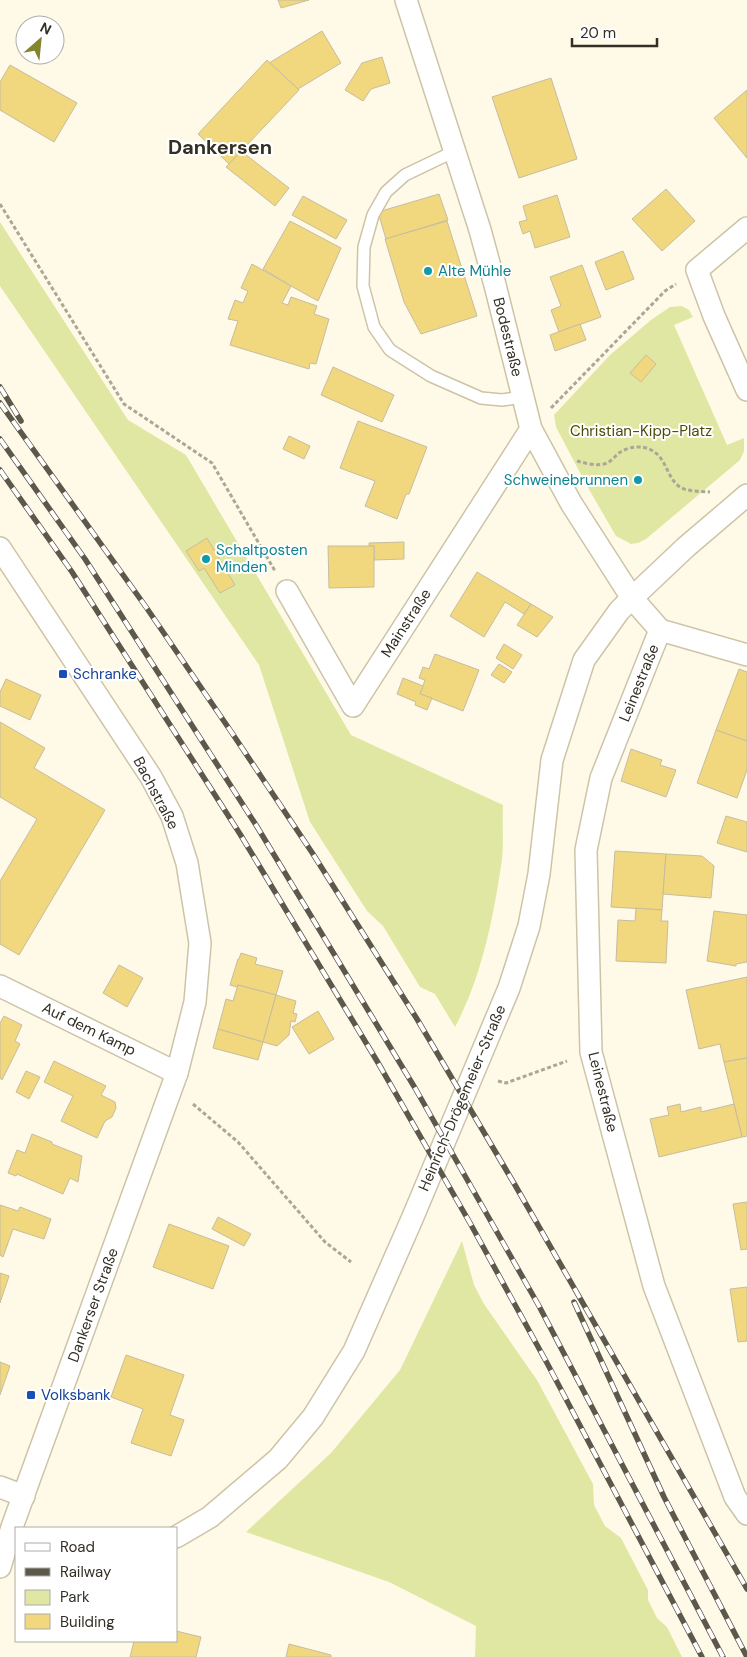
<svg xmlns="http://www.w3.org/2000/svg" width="747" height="1657" viewBox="0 0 747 1657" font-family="'DM Sans',sans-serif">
<rect width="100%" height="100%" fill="#fffae8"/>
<g fill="#e0e7a3">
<path d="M 0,222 L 128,420 L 186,455 L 351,735 L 503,805 C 502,823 504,842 502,859 C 494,915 482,977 455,1027 L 435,994 L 420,987 L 383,926 L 367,911 L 310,822 L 259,665 L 0,286 Z"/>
<path d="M 682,306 L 689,310 L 693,317 L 674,325 L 727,445 L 744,438 L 744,451 L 740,460 L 646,539 L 638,543 L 631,544 L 616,536 L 587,486 L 556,427 L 554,415 L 610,355 L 651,320 L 670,307 Z"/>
<path d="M 462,1241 L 474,1285 L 484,1304 L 537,1380 L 593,1484 L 594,1505 L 605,1526 L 621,1538 L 648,1590 L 648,1600 L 657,1618 L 667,1627 L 682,1657 L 475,1657 L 476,1626 L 389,1582 L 246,1532 L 331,1453 L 400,1370 Z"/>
</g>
<g fill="#f1d77e" stroke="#c6bda0">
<path d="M 278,0 L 309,0 L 281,8 Z"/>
<path d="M 322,31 L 341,63 L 298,89 L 269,63 Z"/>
<path d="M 382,57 L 390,83 L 371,89 L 363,101 L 345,90 L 362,63 Z"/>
<path d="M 267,60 L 299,90 L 229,164 L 198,134 Z"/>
<path d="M 10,65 L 77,103 L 54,142 L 0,110 L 0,82 Z"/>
<path d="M 551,78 L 577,159 L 519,178 L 492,97 Z"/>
<path d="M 747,90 L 747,158 L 714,118 Z"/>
<path d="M 241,151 L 289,188 L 275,206 L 226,167 Z"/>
<path d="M 666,189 L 695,221 L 662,251 L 632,219 Z"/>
<path d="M 439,194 L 448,220 L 386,239 L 378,212 Z"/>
<path d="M 557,195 L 570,237 L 535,248 L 530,231 L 523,234 L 519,222 L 527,220 L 523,206 Z"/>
<path d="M 303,196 L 347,220 L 336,239 L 292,215 Z"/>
<path d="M 290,221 L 341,248 L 318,301 L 291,286 L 263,269 Z"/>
<path d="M 447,221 L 477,316 L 421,334 L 404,302 L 385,239 Z"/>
<path d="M 623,251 L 634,279 L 606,290 L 595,262 Z"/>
<path d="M 252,264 L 291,286 L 282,303 L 288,305 L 291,297 L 317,306 L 314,314 L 329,319 L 316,364 L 310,363 L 309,369 L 230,345 L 238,321 L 228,319 L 235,300 L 243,303 L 248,291 L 241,288 Z"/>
<path d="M 582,265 L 601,317 L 559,332 L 551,310 L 561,306 L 550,277 Z"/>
<path d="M 580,324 L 586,340 L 555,351 L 550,335 Z"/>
<path d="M 646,355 L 656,364 L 641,382 L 630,373 Z"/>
<path d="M 333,367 L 394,395 L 382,422 L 321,395 Z"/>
<path d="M 358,421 L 427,447 L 409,494 L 406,494 L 397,519 L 365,506 L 375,481 L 340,468 Z"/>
<path d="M 289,436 L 310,446 L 304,459 L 283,449 Z"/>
<path d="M 207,538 L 235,585 L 220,593 L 204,568 L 199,571 L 186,551 Z"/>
<path d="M 404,542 L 404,559 L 374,560 L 374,546 L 369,546 L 369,543 Z"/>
<path d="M 328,546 L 374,546 L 374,587 L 329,588 Z"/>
<path d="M 477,572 L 531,604 L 524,614 L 505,602 L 484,637 L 450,616 Z"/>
<path d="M 531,604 L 553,617 L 537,637 L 517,625 Z"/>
<path d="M 504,644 L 522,655 L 513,669 L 496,658 Z"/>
<path d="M 435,654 L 479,670 L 463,711 L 420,694 L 425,680 L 419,678 L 423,667 L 429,669 Z"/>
<path d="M 499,664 L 512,672 L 504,683 L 491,675 Z"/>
<path d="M 739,669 L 747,672 L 747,741 L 716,730 Z"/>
<path d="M 403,678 L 423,686 L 420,694 L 432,698 L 427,710 L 415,705 L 416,702 L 397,694 Z"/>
<path d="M 6,679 L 41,695 L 30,720 L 0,706 L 0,692 Z"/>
<path d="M 0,722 L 45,748 L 34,768 L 105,810 L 19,955 L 0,944 L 0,881 L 37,819 L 0,797 Z"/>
<path d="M 716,730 L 747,741 L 747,770 L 737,798 L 697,783 Z"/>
<path d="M 631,749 L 662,760 L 660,765 L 676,770 L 666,797 L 621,781 Z"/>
<path d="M 726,816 L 747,822 L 747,852 L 717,843 Z"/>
<path d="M 615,851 L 666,854 L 662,910 L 611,907 Z"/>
<path d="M 666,854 L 702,856 L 714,866 L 711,898 L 663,894 Z"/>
<path d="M 636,908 L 662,910 L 661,921 L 668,921 L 666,963 L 616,961 L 618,920 L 635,921 Z"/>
<path d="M 714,911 L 747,915 L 747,962 L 736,964 L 736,966 L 707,961 Z"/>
<path d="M 241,953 L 257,958 L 255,964 L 283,971 L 276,995 L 238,985 L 237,987 L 230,985 L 238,959 L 239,959 Z"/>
<path d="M 119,965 L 143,978 L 127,1007 L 103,993 Z"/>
<path d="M 747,977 L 747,1058 L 724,1062 L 720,1044 L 699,1049 L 686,990 Z"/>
<path d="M 238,985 L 276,995 L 263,1042 L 218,1029 L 226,999 L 233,1001 Z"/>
<path d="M 276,995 L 296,1001 L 293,1013 L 297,1014 L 295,1022 L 291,1021 L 289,1035 L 277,1046 L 263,1042 Z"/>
<path d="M 318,1011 L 334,1039 L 309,1054 L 292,1027 Z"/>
<path d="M 4,1016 L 22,1025 L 15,1041 L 20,1044 L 2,1080 L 0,1078 L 0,1023 Z"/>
<path d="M 218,1029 L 263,1042 L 258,1060 L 213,1048 Z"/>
<path d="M 747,1058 L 747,1136 L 742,1137 L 724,1062 Z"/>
<path d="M 54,1061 L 106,1086 L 101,1095 L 115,1102 L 116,1108 L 112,1117 L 105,1121 L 97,1138 L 61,1121 L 73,1096 L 44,1082 Z"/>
<path d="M 26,1071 L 40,1077 L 29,1099 L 16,1092 Z"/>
<path d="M 680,1104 L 681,1112 L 701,1107 L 701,1112 L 734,1104 L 742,1137 L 659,1157 L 650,1119 L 669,1115 L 667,1107 Z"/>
<path d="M 32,1134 L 52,1142 L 52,1144 L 82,1156 L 78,1182 L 70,1178 L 63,1194 L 17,1174 L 16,1176 L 8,1173 L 17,1150 L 25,1153 Z"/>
<path d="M 747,1202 L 747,1249 L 741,1250 L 733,1204 Z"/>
<path d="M 0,1205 L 18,1211 L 20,1207 L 51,1219 L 44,1239 L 13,1229 L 3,1257 L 0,1255 Z"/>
<path d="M 218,1217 L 251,1234 L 244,1246 L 212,1229 Z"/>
<path d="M 169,1224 L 229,1246 L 213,1289 L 153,1267 Z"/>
<path d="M 0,1273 L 9,1276 L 0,1303 Z"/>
<path d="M 747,1287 L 747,1341 L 738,1342 L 730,1289 Z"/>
<path d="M 126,1355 L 184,1375 L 170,1415 L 184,1420 L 171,1456 L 131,1443 L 143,1409 L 111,1397 Z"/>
<path d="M 0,1362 L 10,1366 L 0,1395 Z"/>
<path d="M 176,1631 L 201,1637 L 196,1657 L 130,1657 L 134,1641 L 176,1641 Z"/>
<path d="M 289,1644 L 331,1655 L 331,1657 L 286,1657 Z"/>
</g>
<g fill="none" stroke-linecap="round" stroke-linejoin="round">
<defs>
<path id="service" d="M 455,151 L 405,175 L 386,192 L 373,215 L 364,247 L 363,286 L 374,327 L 390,350 L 431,376 L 481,398 L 502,400 L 523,397"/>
<g id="minor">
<path d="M 406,0 L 480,230 L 495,285 L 531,429 L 571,503 L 632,598 L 660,630 L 747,655"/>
<path d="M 747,228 L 697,270 L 714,316 L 747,390"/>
<path d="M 0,548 L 151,777 L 172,816 L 187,863 L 200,943 L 195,1002 L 177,1073 L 12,1527 L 0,1567"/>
<path d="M 287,591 L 353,706 L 531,429"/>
<path d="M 660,630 L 601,778 L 586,850 L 591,1052 L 654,1286 L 735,1497 L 747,1514"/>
<path d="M 0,986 L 177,1073"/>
<path d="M 0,1487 L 24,1496"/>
<path d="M 176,1537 L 210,1517 L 278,1459 L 313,1417 L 354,1351 L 412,1219 L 509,988 L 529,926 L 539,874 L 552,760 L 584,660 L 619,611 L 632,598 L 686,547 L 747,495"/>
</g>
</defs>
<use href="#service" stroke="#cdc4a7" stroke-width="14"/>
<use href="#minor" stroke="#cdc4a7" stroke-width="24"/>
<g stroke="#aba797" stroke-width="3" stroke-dasharray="4 2.5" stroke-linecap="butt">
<path d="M 0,204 L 124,404 L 212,463 L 275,571"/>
<path d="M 551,408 L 665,291 L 676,284"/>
<path d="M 577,461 C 585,463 595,466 604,464 C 611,462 614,457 619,453 C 627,447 640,445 649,449 C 667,456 666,478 680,487 C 688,492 701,491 710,492"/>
<path d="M 498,1081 L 506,1083 L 567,1061"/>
<path d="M 193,1104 L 238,1142 L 325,1242 L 351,1262"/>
</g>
<use href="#service" stroke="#fff" stroke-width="11"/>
<use href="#minor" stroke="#fff" stroke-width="21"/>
<defs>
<g id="rail">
<path d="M 0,387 L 21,421"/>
<path d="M 0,403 L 146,607 L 230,730 L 313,854 L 417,1019 L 515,1185 L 747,1589"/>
<path d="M 0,439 L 85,559 L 256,825 L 415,1088 L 539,1306 L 723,1657"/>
<path d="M 0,470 L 72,572 L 240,834 L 377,1061 L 470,1223 L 547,1363 L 702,1657"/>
<path d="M 574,1302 L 664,1497 L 747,1657"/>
</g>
</defs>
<use href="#rail" stroke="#5c584b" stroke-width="5.5"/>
<use href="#rail" stroke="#fff" stroke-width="4" stroke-dasharray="11" stroke-linecap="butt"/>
</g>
<g fill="#0f9aa8" stroke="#fff" stroke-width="2">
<circle cx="428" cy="271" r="5"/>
<circle cx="638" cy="480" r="5"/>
<circle cx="206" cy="559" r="5"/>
</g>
<g fill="#1a4fb4" stroke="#fff" stroke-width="2">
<rect x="58" y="669" width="10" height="10" rx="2.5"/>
<rect x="26" y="1390" width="10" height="10" rx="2.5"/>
</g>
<g text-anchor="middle" stroke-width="4" stroke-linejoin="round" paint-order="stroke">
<g font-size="15" fill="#0d838f" stroke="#fff" text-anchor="start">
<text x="438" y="276">Alte Mühle</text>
<text x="628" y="485" text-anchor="end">Schweinebrunnen</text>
<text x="216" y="555">Schaltposten<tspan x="216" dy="17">Minden</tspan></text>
</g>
<g font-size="15" fill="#332f24" stroke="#fff">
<text transform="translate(508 337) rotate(76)" y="5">Bodestraße</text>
<text transform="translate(406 623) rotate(-57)" y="5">Mainstraße</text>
<text transform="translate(639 683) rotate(-68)" y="5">Leinestraße</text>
<text transform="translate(156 793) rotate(62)" y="5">Bachstraße</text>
<text transform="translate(89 1029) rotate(26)" y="5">Auf dem Kamp</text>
<text transform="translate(603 1092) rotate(76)" y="5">Leinestraße</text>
<text transform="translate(462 1098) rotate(-67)" y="5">Heinrich-Drögemeier-Straße</text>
<text transform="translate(93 1305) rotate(-70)" y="5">Dankerser Straße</text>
</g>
<g font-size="15" fill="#4a4d08" stroke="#fff">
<text x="641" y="436">Christian-Kipp-Platz</text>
</g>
<g font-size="15" fill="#164399" stroke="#fff" text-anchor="start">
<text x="73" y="679">Schranke</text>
<text x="41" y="1400">Volksbank</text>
</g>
<g font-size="20" font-weight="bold" fill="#332f24" stroke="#fff">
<text x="220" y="154">Dankersen</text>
</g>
</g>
<rect x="15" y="1527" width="162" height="115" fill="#ffffff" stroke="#adaca7"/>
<rect x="25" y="1543" width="25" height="8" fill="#ffffff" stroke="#adaca7"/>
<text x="60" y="1552" font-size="15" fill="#332f24">Road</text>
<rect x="25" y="1568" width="25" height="8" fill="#5c584b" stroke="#adaca7"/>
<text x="60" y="1577" font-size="15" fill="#332f24">Railway</text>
<rect x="25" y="1590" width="25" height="15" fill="#e0e7a3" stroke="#adaca7"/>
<text x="60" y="1602" font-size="15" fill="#332f24">Park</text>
<rect x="25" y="1614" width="25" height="15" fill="#f1d77e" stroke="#adaca7"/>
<text x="60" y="1627" font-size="15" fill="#332f24">Building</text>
<g transform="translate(40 40) rotate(27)"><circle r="24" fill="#ffffff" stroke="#adaca7"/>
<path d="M0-4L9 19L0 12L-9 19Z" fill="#83842e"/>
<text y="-8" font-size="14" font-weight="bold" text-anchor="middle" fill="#332f24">N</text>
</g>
<path d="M572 38v8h85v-8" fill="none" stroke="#332f24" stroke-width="2.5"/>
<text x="580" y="38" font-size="15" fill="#332f24" stroke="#ffffff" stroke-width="4" paint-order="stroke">20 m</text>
</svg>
